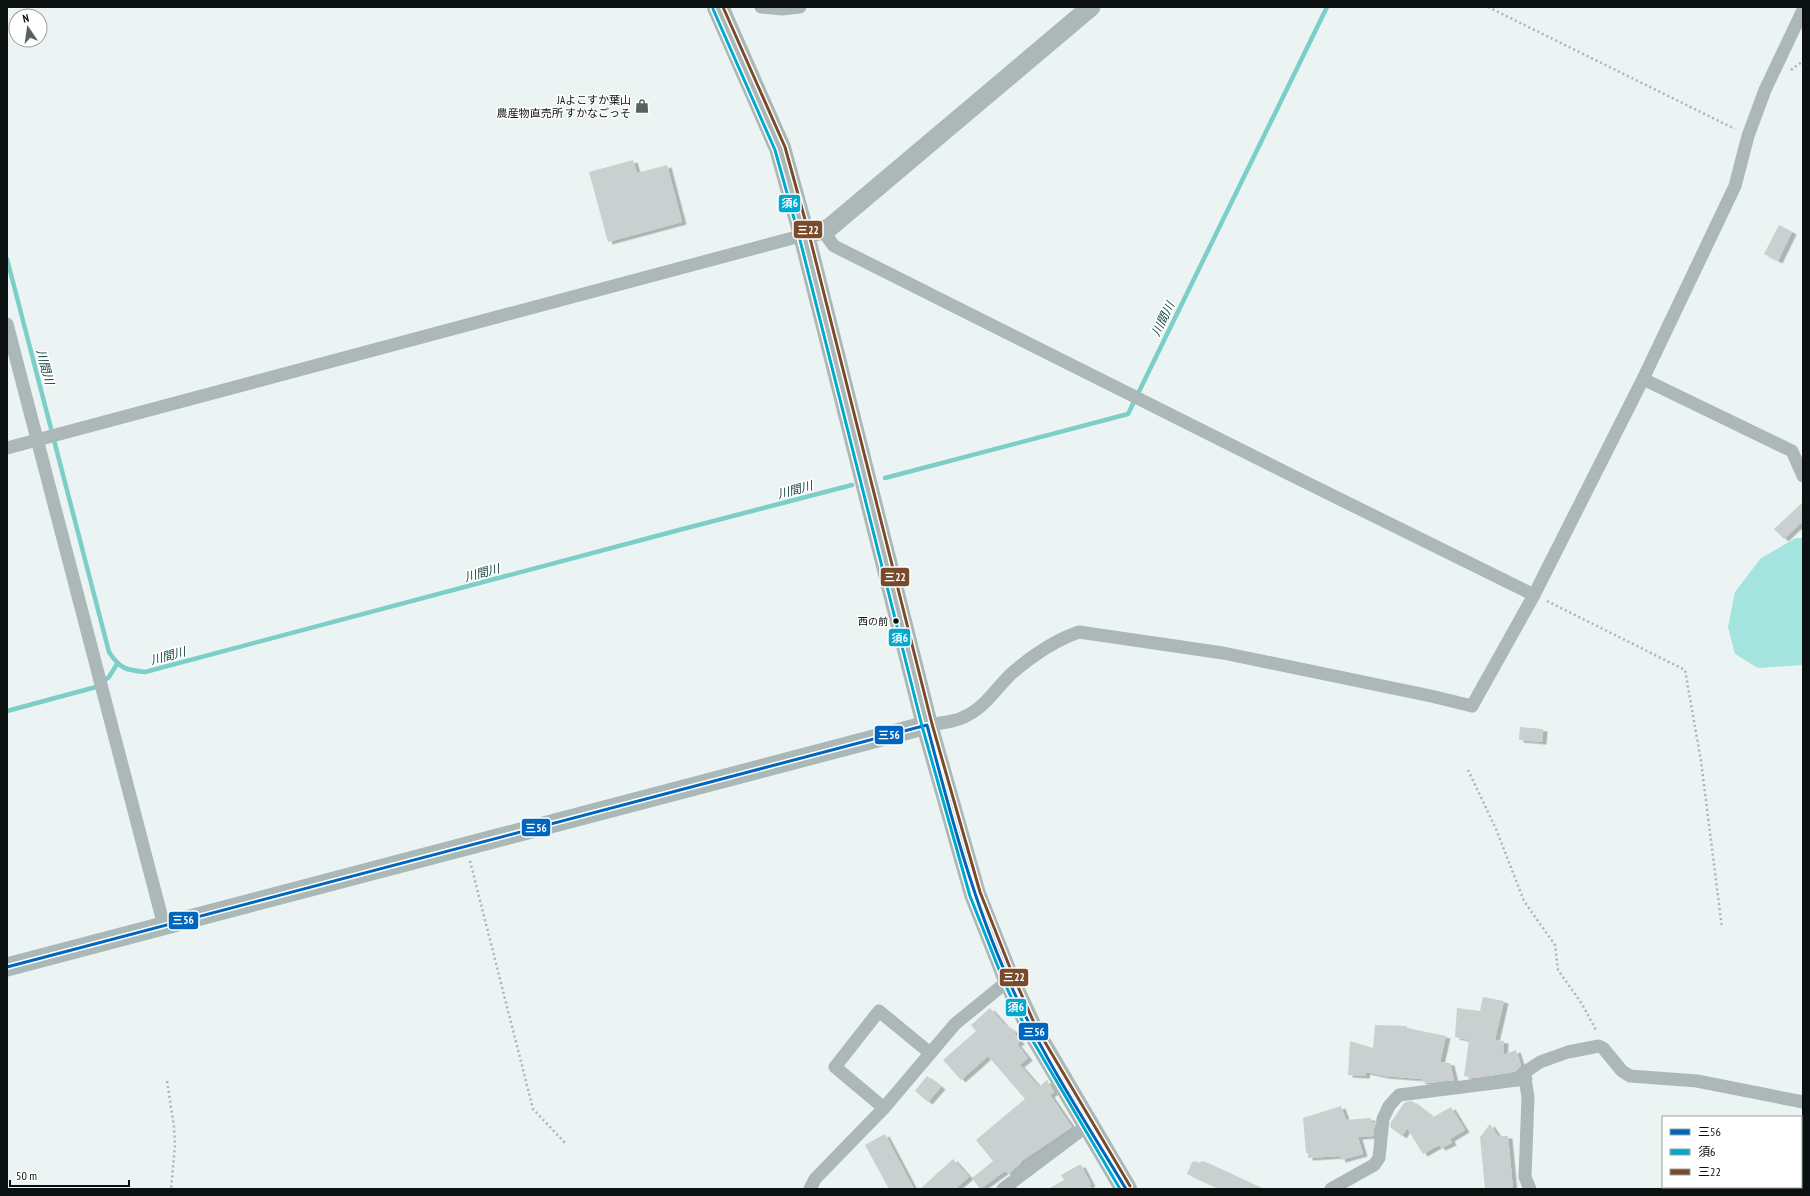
<svg xmlns="http://www.w3.org/2000/svg" width="1810" height="1196" viewBox="0 0 1810 1196" font-family="'PT Sans Narrow','Noto Sans JP',sans-serif">
<defs>
<filter id="shadow"><feDropShadow dx="4.5" dy="2.5" stdDeviation="0" flood-color="#0004"/></filter>
</defs>
<rect width="100%" height="100%" fill="#ebf4f3"/>
<path fill="#a3e4de" d="M 1796,538 L 1803,538 L 1803,665 L 1758,668 L 1735,654 L 1728,627 L 1735,592 L 1761,558 Z"/>
<g fill="none" stroke-linecap="round" stroke-linejoin="round">
<g stroke="#7ccec8" stroke-width="4.5">
<path d="M 7,259 L 109,652 C 120,669 126,670 145,672 L 679,530 L 852,485"/>
<path d="M 885,478 L 1128,414 L 1327,7"/>
<path d="M 7,711 L 96,687 L 109,677 L 117,664"/>
</g>
</g>
<g fill="#c9d0cf" filter="url(#shadow)">
<path d="M 633,160 L 637,173 L 667,165 L 682,222 L 608,242 L 589,172 Z"/>
<path d="M 1779,225 L 1792,232 L 1778,261 L 1764,254 Z"/>
<path d="M 1803,502 L 1803,521 L 1784,539 L 1774,529 Z"/>
<path d="M 1520,727 L 1543,729 L 1542,742 L 1519,740 Z"/>
<path d="M 1483,997 L 1504,1001 L 1495,1040 L 1504,1041 L 1503,1055 L 1516,1050 L 1521,1065 L 1516,1071 L 1508,1073 L 1474,1078 L 1464,1076 L 1469,1040 L 1455,1037 L 1457,1008 L 1480,1011 Z"/>
<path d="M 990,1008 L 1004,1024 L 1014,1031 L 1017,1037 L 1020,1042 L 1017,1044 L 1028,1058 L 1020,1065 L 1039,1087 L 1047,1080 L 1054,1092 L 1050,1095 L 1072,1127 L 1020,1162 L 1021,1163 L 1008,1174 L 1005,1171 L 980,1189 L 972,1178 L 993,1161 L 976,1140 L 1025,1099 L 988,1056 L 961,1080 L 943,1060 L 976,1031 L 971,1025 Z"/>
<path d="M 1375,1025 L 1407,1026 L 1407,1028 L 1446,1036 L 1440,1062 L 1450,1063 L 1454,1080 L 1429,1083 L 1420,1081 L 1422,1079 L 1384,1076 L 1366,1072 L 1365,1076 L 1348,1075 L 1350,1041 L 1373,1048 Z"/>
<path d="M 927,1076 L 941,1087 L 928,1102 L 915,1091 Z"/>
<path d="M 1412,1101 L 1433,1117 L 1451,1107 L 1465,1130 L 1450,1139 L 1452,1143 L 1441,1148 L 1439,1145 L 1423,1154 L 1407,1128 L 1402,1136 L 1390,1127 L 1391,1122 L 1405,1102 Z"/>
<path d="M 1341,1106 L 1346,1120 L 1371,1118 L 1371,1123 L 1375,1122 L 1373,1136 L 1358,1137 L 1363,1154 L 1341,1160 L 1340,1156 L 1308,1158 L 1308,1153 L 1306,1153 L 1303,1118 Z"/>
<path d="M 1490,1124 L 1498,1136 L 1508,1136 L 1513,1189 L 1485,1189 L 1480,1137 Z"/>
<path d="M 885,1134 L 914,1189 L 889,1189 L 865,1145 Z"/>
<path d="M 953,1159 L 969,1177 L 955,1189 L 920,1189 Z"/>
<path d="M 1195,1161 L 1200,1163 L 1202,1161 L 1208,1163 L 1264,1189 L 1220,1189 L 1187,1174 L 1192,1162 L 1194,1162 Z"/>
<path d="M 1079,1165 L 1081,1165 L 1091,1184 L 1089,1185 L 1092,1189 L 1048,1189 L 1064,1180 L 1061,1175 Z"/>
</g>
<g fill="none" stroke-linecap="round" stroke-linejoin="round">
<g stroke="#aab5b4" stroke-width="2.5" stroke-dasharray="2 3" stroke-linecap="butt">
<path d="M 1488,7 L 1735,129"/>
<path d="M 1791,70 L 1803,61"/>
<path d="M 1547,601 L 1685,670 L 1701,761 L 1722,928"/>
<path d="M 1468,770 L 1496,829 L 1524,901 L 1555,945 L 1558,970 L 1582,1004 L 1597,1032"/>
<path d="M 470,861 L 533,1109 L 566,1144"/>
<path d="M 167,1081 L 174,1127 L 175,1145 L 171,1189"/>
</g>
<g stroke="#acb8b8" stroke-width="13">
<path d="M 761,7 L 782,9 L 800,7"/>
<path d="M 822,230 L 834,246 L 1291,475 L 1534,595"/>
<path d="M 7,324 L 164,926"/>
<path d="M 1643,379 L 1792,451 L 1803,476"/>
<path d="M 7,448 L 804,235"/>
<path d="M 927,725 C 941,723 956,722 968,715 C 986,706 998,686 1012,673 C 1032,656 1055,640 1079,632 L 1223,653 L 1431,696 L 1472,706 L 1534,595 L 1643,379 L 1735,186 L 1748,136 L 1765,90 L 1803,10"/>
<path d="M 884,1108 L 835,1067 L 879,1011 L 930,1053"/>
<path d="M 810,1189 L 815,1179 L 884,1108 L 955,1024 L 1009,980"/>
<path d="M 1003,1189 L 1088,1125"/>
<path d="M 1331,1189 L 1374,1165 L 1379,1158 L 1383,1119 L 1389,1106 L 1399,1095 L 1526,1079"/>
<path d="M 1530,1189 L 1525,1177 L 1528,1097 L 1524,1073 L 1540,1062 L 1568,1052 L 1599,1046 L 1603,1048 L 1622,1071 L 1630,1076 L 1697,1081 L 1803,1102"/>
</g>
<g stroke="#aab8b7" stroke-width="19">
<path d="M 804,235 L 829,228 L 1091,7"/>
<path d="M 7,967 L 927,725"/>
</g>
<path stroke="#acb8b7" stroke-width="22" d="M 718,7 L 780,148 L 804,235 L 927,725 L 975,894 L 1009,980 L 1032,1029 L 1126,1189"/>
<defs>
<path id="bus-1" d="M 7,967 L 927,725 C 950,812 972,899 1009,981 C 1041,1054 1085,1121 1126,1189"/>
<path id="bus-2" d="M 713,9 L 775,150 L 799,236 L 922,726 L 970,896 L 1004,982 L 1027,1031 L 1120,1189"/>
<path id="bus-3" d="M 723,7 L 785,147 L 809,234 L 932,724 L 980,892 L 1014,978 L 1036,1027 L 1130,1186"/>
</defs>
<use href="#bus-1" stroke="#fff" stroke-width="6"/>
<use href="#bus-2" stroke="#fff" stroke-width="6"/>
<use href="#bus-3" stroke="#fff" stroke-width="6"/>
<use href="#bus-1" stroke="#0065bd" stroke-width="3"/>
<use href="#bus-2" stroke="#00a9ce" stroke-width="3"/>
<use href="#bus-3" stroke="#7a4b2a" stroke-width="3"/>
</g>
<defs>
<symbol id="shop-bare" viewBox="-9 -9 18 18"><path d="M-5-2.5h2.3a2.7 3.5 0 0 1 5.4 0H5L5.5 6h-11ZM-1.5-2.5h3a1.5 2.3 0 0 0-3 0Z" fill="#59605f" stroke="#fff" stroke-width="2.5" paint-order="stroke"/></symbol>
</defs>
<g fill-rule="evenodd">
<use href="#shop-bare" x="632" y="96" width="20" height="20"/>
</g>
<circle fill="#0b1110" stroke="#fff" stroke-width="1.5" cx="896" cy="621" r="3.5"/>
<g text-anchor="middle" stroke-width="3" stroke-linejoin="round" paint-order="stroke">
<g font-size="10" fill="#0b1110" stroke="#fff" text-anchor="end">
<text x="888" y="625">西の前</text>
</g>
<g font-size="11" fill="#0b1110" stroke="#fff" text-anchor="end">
<text x="631" y="104">JAよこすか葉山<tspan x="631" dy="13">農産物直売所 すかなごっそ</tspan></text>
</g>
<g font-size="12" font-style="italic" fill="#164844" stroke="#fff">
<text transform="translate(1163 319) rotate(-64)" y="4">川間川</text>
<text transform="translate(45 367) rotate(75)" y="4">川間川</text>
<text transform="translate(795 490) rotate(-15)" y="4">川間川</text>
<text transform="translate(482 573) rotate(-15)" y="4">川間川</text>
<text transform="translate(168 656) rotate(-15)" y="4">川間川</text>
</g>
</g>
<g stroke="#fff" stroke-width="1.5">
<rect x="778" y="194" width="23" height="19" rx="4" fill="#00a9ce"/>
<rect x="793" y="220" width="30" height="19" rx="4" fill="#7a4b2a"/>
<rect x="880" y="567" width="30" height="20" rx="4" fill="#7a4b2a"/>
<rect x="888" y="628" width="23" height="19" rx="4" fill="#00a9ce"/>
<rect x="874" y="725" width="30" height="20" rx="4" fill="#0065bd"/>
<rect x="521" y="818" width="30" height="19" rx="4" fill="#0065bd"/>
<rect x="168" y="911" width="31" height="19" rx="4" fill="#0065bd"/>
<rect x="999" y="968" width="30" height="19" rx="4" fill="#7a4b2a"/>
<rect x="1005" y="998" width="22" height="19" rx="4" fill="#00a9ce"/>
<rect x="1018" y="1022" width="31" height="19" rx="4" fill="#0065bd"/>
</g>
<g font-size="11" text-anchor="middle" font-weight="bold" fill="#fff">
<text x="790" y="207">須6</text>
<text x="808" y="234">三22</text>
<text x="895" y="581">三22</text>
<text x="900" y="642">須6</text>
<text x="889" y="739">三56</text>
<text x="536" y="832">三56</text>
<text x="183" y="924">三56</text>
<text x="1014" y="981">三22</text>
<text x="1016" y="1011">須6</text>
<text x="1034" y="1036">三56</text>
</g>
<rect width="1810" height="1196" fill="none" stroke="#0b1110" stroke-width="16"/>
<rect x="1662" y="1116" width="140" height="72" fill="#ffffff" stroke="#9da09f"/>
<rect x="1670" y="1129" width="20" height="6" fill="#0065bd" stroke="#9da09f"/>
<text x="1698" y="1136" font-size="12" fill="#0b1110">三56</text>
<rect x="1670" y="1149" width="20" height="6" fill="#00a9ce" stroke="#9da09f"/>
<text x="1698" y="1156" font-size="12" fill="#0b1110">須6</text>
<rect x="1670" y="1169" width="20" height="6" fill="#7a4b2a" stroke="#9da09f"/>
<text x="1698" y="1176" font-size="12" fill="#0b1110">三22</text>
<g transform="translate(28 28) rotate(347)"><circle r="19" fill="#ffffff" stroke="#9da09f"/>
<path d="M0-3L7 15L0 10L-7 15Z" fill="#59605f"/>
<text y="-6" font-size="11" font-weight="bold" text-anchor="middle" fill="#0b1110">N</text>
</g>
<path d="M10 1180v6h119v-6" fill="none" stroke="#0b1110" stroke-width="2"/>
<text x="16" y="1180" font-size="12" fill="#0b1110" stroke="#ffffff" stroke-width="3" paint-order="stroke">50 m</text>
</svg>
